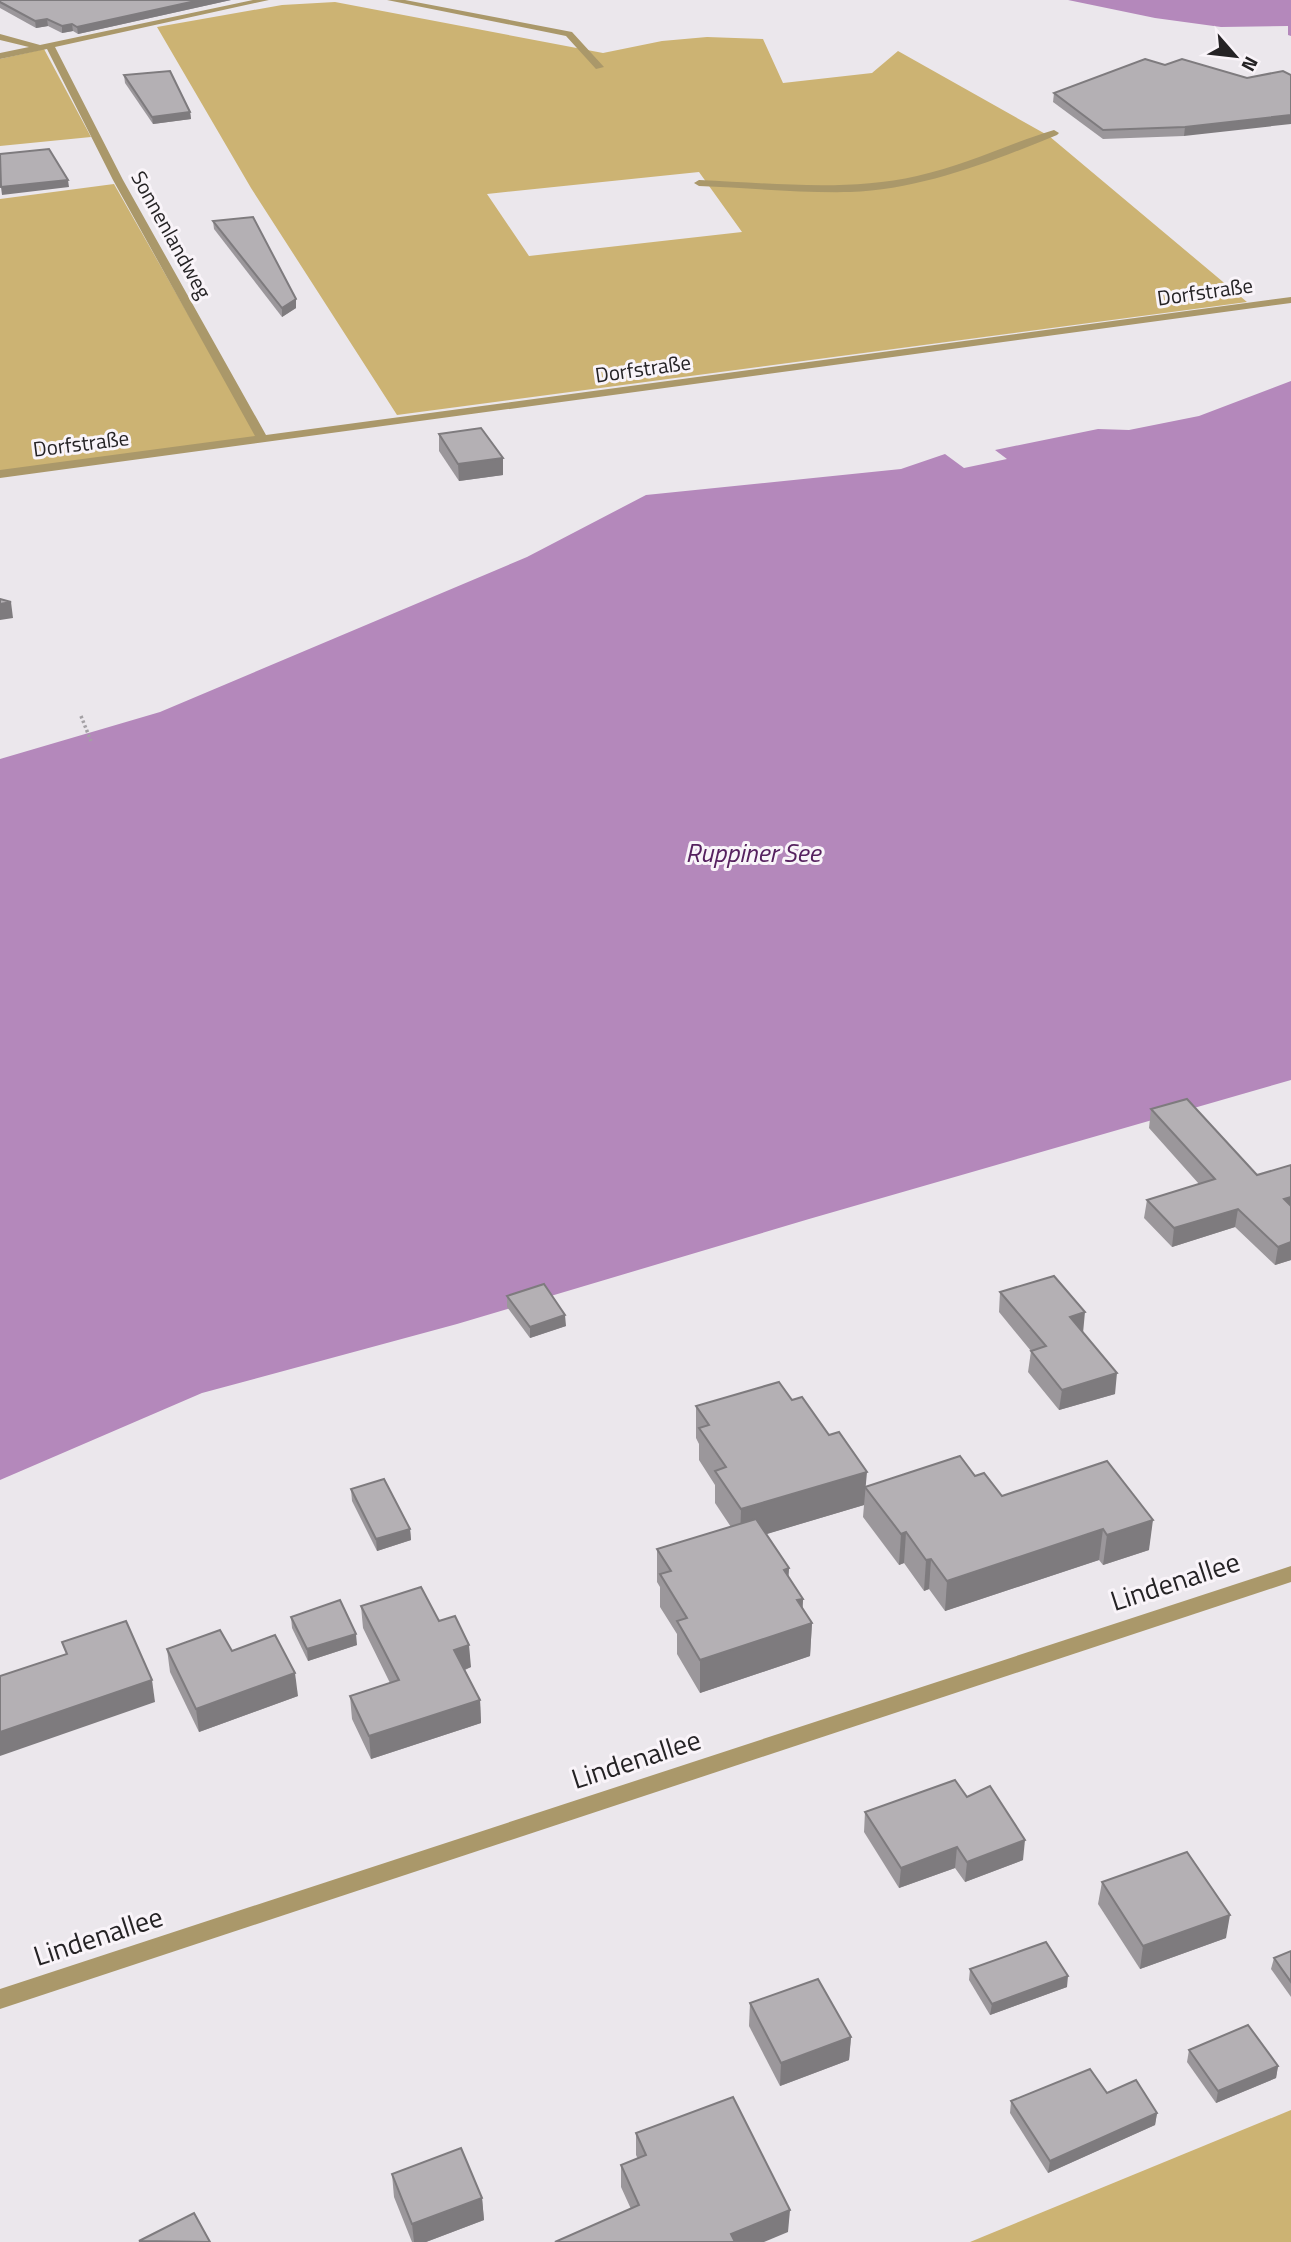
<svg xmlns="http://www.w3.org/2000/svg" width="1291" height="2242" viewBox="0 0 1291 2242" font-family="'Titillium Web',sans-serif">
<rect width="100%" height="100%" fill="#ebe7ec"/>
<g fill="#ccb373" fill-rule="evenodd">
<path d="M 335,2 L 603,53 L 662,41 L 707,37 L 763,39 L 783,83 L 872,73 L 898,51 L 1049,136 L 1247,302 L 397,415 L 251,188 L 157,27 L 282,5 ZM 699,172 L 742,232 L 529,256 L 487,194 Z"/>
<path d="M 44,49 L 91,137 L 0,146 L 0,59 Z"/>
<path d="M 114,184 L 259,439 L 0,471 L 0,199 Z"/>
<path d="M 1291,2110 L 1291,2242 L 970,2242 Z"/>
</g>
<g fill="#b488bb">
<path d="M 1068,0 L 1291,0 L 1291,36 L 1288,35 L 1288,26 L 1221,27 L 1155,18 Z"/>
<path d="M 1291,381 L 1291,1080 L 809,1219 L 457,1324 L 202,1393 L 0,1480 L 0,759 L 160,712 L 527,557 L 646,495 L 901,469 L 945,454 L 964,468 L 1007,459 L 995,450 L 1098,429 L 1129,430 L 1199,416 Z"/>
</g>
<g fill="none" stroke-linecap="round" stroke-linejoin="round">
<path stroke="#a4a1a5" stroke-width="3.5" stroke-dasharray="2.5 2.5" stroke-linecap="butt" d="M 81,716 L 91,741"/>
<path fill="#aa986a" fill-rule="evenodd" d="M 1054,130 L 1059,133 L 1057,135 C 993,161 921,190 850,192 C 800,193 749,188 699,186 L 694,183 L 699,180 C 771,183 846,192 917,176 C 964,166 1008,144 1054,130 Z"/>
<g fill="#aa986a" fill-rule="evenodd">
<path d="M 253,0 L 269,0 L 55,47 L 123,180 L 266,435 L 1291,297 L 1291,303 L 0,478 L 0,470 L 255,436 L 113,180 L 47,49 L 0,59 L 0,53 L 29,47 L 0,40 L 0,34 L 40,45 Z"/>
<path d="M 387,0 L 405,0 L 572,32 L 604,67 L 596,69 L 566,36 Z"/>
<path d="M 1291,1566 L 1291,1582 L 0,2009 L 0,1989 Z"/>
</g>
</g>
<g fill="#9b979b">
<path d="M 0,0 L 231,0 L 78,34 L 73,31 L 62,33 L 48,26 L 36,28 L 0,8 Z"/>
<path d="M 124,75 L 190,112 L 191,119 L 153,124 L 125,83 Z"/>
<path d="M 1247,78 L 1184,136 L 1103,139 L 1053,102 L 1054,93 Z"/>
<path d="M 213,221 L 296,299 L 296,308 L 282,317 L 214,229 Z"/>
<path d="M 439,434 L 503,458 L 503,475 L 459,481 L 439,451 Z"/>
<path d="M 1151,1109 L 1291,1260 L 1275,1265 L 1235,1227 L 1172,1247 L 1144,1218 L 1147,1200 L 1199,1184 L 1149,1128 Z"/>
<path d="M 1000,1292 L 1083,1332 L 1115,1394 L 1059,1410 L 1028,1372 L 1031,1351 L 999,1312 Z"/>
<path d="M 507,1296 L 566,1326 L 530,1338 L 507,1307 Z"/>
<path d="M 696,1406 L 866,1487 L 975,1476 L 1002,1496 L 1107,1461 L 1149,1550 L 1103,1565 L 1099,1560 L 945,1611 L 929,1589 L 924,1591 L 904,1563 L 899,1565 L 863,1517 L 864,1505 L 766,1534 L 789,1568 L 788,1577 L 803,1599 L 802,1608 L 812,1623 L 810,1656 L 700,1693 L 677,1654 L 677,1634 L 660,1607 L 660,1587 L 657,1582 L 657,1549 L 731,1527 L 715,1503 L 715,1485 L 699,1460 L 699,1444 L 696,1438 Z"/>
<path d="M 351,1489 L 410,1529 L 411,1540 L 377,1551 L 352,1501 Z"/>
<path d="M 361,1606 L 439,1621 L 471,1667 L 465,1670 L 480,1700 L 481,1723 L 371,1759 L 352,1719 L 350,1696 L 390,1683 L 363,1628 Z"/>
<path d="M 291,1617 L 357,1645 L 308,1661 L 292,1628 Z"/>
<path d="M 167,1649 L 232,1651 L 298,1696 L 199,1732 L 170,1672 Z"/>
<path d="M 967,1797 L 1023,1860 L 965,1882 L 955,1868 L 899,1888 L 864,1832 L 865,1812 Z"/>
<path d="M 1102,1882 L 1226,1938 L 1140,1969 L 1098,1904 Z"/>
<path d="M 1291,1951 L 1291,1997 L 1271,1969 L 1274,1958 Z"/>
<path d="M 970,1969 L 1067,1987 L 990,2015 L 969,1980 Z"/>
<path d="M 750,2003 L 851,2037 L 849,2060 L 780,2086 L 749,2026 Z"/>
<path d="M 1189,2050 L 1278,2066 L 1276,2078 L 1216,2103 L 1187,2062 Z"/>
<path d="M 1107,2093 L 1157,2113 L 1155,2125 L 1048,2173 L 1010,2113 L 1011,2101 Z"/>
<path d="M 636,2133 L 788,2232 L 631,2209 L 621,2187 L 621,2165 L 638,2159 L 636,2155 Z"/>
<path d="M 392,2174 L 482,2198 L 484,2220 L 426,2242 L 412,2242 L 394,2197 Z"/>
</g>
<g fill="#7e7b7e">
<path d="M 200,0 L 231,0 L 78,34 L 77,27 Z"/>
<path d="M 47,19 L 48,26 L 36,28 L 35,21 Z"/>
<path d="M 72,24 L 73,31 L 62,33 L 62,26 Z"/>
<path d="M 190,112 L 191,119 L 153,124 L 152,117 Z"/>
<path d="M 1291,115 L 1291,124 L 1184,136 L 1185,127 Z"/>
<path d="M 68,180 L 69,187 L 2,195 L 1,187 Z"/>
<path d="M 296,299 L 296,308 L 282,317 L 282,308 Z"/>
<path d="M 503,458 L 503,475 L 459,481 L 458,464 Z"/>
<path d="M 11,602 L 13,618 L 0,620 L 0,604 Z"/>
<path d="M 1291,1197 L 1291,1215 L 1284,1199 Z"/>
<path d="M 1238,1209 L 1235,1227 L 1172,1247 L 1174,1228 Z"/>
<path d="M 1291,1242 L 1291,1260 L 1275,1265 L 1278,1247 Z"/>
<path d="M 1085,1312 L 1083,1333 L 1070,1317 Z"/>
<path d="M 565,1315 L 566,1326 L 530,1338 L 530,1327 Z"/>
<path d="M 1117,1373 L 1115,1394 L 1059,1410 L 1062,1390 Z"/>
<path d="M 867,1472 L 864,1505 L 740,1542 L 741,1509 Z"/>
<path d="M 1153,1520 L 1149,1550 L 1103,1565 L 1107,1535 Z"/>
<path d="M 410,1529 L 411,1540 L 377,1551 L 376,1539 Z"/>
<path d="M 1103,1529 L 1099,1560 L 945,1611 L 947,1581 Z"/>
<path d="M 906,1532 L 904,1563 L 899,1565 L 901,1534 Z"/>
<path d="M 931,1559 L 929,1589 L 924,1591 L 926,1560 Z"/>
<path d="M 789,1568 L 787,1601 L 784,1570 Z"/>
<path d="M 803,1599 L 802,1626 L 812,1623 L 810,1656 L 700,1693 L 700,1660 L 797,1600 Z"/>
<path d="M 356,1634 L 357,1645 L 308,1661 L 307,1649 Z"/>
<path d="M 469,1645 L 471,1667 L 456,1673 L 454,1650 Z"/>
<path d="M 295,1673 L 298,1696 L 199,1732 L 196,1709 Z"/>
<path d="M 152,1680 L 155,1702 L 0,1756 L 0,1732 Z"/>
<path d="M 480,1700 L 481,1723 L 371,1759 L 369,1736 Z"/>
<path d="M 1025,1840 L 1023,1860 L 965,1882 L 967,1862 Z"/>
<path d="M 957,1847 L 955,1868 L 899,1888 L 901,1868 Z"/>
<path d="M 1230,1915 L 1226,1938 L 1140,1969 L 1143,1946 Z"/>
<path d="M 1068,1976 L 1067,1987 L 990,2015 L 992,2004 Z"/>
<path d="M 851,2037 L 849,2060 L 780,2086 L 781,2063 Z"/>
<path d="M 1278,2066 L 1276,2078 L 1216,2103 L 1218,2091 Z"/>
<path d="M 1157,2113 L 1155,2125 L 1048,2173 L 1050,2161 Z"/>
<path d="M 482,2198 L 484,2220 L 426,2242 L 414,2242 L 412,2224 Z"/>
<path d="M 790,2210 L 788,2232 L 764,2242 L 731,2242 L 731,2234 Z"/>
</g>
<g fill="#b4b0b4" stroke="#7e7b7e" stroke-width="2">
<path d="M 0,0 L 200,0 L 77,27 L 72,24 L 62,26 L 47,19 L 35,21 L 0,2 Z"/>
<path d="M 1145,59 L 1165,65 L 1182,59 L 1247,78 L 1283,71 L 1291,75 L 1291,115 L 1185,127 L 1103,130 L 1054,93 Z"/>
<path d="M 170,71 L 190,112 L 152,117 L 124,75 Z"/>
<path d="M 49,149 L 68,180 L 1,187 L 0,154 Z"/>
<path d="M 253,217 L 296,299 L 282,308 L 213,221 Z"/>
<path d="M 481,428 L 503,458 L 458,464 L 439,434 Z"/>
<path d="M 0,599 L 11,602 L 0,604 Z"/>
<path d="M 1187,1099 L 1257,1175 L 1291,1165 L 1291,1197 L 1284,1199 L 1291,1206 L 1291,1242 L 1278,1247 L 1238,1209 L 1174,1228 L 1147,1200 L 1215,1179 L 1151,1109 Z"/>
<path d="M 1054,1276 L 1085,1312 L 1070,1317 L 1117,1373 L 1062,1390 L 1031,1351 L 1046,1346 L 1000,1292 Z"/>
<path d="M 544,1284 L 565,1315 L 530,1327 L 507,1296 Z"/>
<path d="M 779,1382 L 792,1400 L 802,1397 L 829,1435 L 839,1432 L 867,1472 L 741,1509 L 715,1471 L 726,1467 L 699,1428 L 709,1425 L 696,1406 Z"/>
<path d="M 960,1456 L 975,1476 L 984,1473 L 1002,1496 L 1107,1461 L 1153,1520 L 1107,1535 L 1103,1529 L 947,1581 L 931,1559 L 926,1560 L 906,1532 L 901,1534 L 865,1487 Z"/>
<path d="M 384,1479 L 410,1529 L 376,1539 L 351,1489 Z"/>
<path d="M 756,1519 L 789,1568 L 784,1570 L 803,1599 L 797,1600 L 812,1623 L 700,1660 L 677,1621 L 687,1618 L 660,1574 L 671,1571 L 657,1549 Z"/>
<path d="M 421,1587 L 439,1621 L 455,1616 L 469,1645 L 454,1650 L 480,1700 L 369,1736 L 350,1696 L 399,1680 L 361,1606 Z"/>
<path d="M 340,1600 L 356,1634 L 307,1649 L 291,1617 Z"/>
<path d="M 126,1621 L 152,1680 L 0,1732 L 0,1676 L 67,1654 L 62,1642 Z"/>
<path d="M 220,1630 L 232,1651 L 275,1635 L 295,1673 L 196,1709 L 167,1649 Z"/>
<path d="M 955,1780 L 967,1797 L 990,1786 L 1025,1840 L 967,1862 L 957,1847 L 901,1868 L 865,1812 Z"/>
<path d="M 1187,1852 L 1230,1915 L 1143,1946 L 1102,1882 Z"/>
<path d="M 1046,1942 L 1068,1976 L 992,2004 L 970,1969 Z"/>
<path d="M 1291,1951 L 1291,1982 L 1274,1958 Z"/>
<path d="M 818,1979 L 851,2037 L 781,2063 L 750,2003 Z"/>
<path d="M 1248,2025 L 1278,2066 L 1218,2091 L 1189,2050 Z"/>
<path d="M 1090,2069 L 1107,2093 L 1136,2080 L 1157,2113 L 1050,2161 L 1011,2101 Z"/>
<path d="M 733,2097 L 790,2210 L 731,2234 L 735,2242 L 555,2242 L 639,2205 L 621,2165 L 646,2155 L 636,2133 Z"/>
<path d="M 461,2148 L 482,2198 L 412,2224 L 392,2174 Z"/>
<path d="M 194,2213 L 210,2242 L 139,2241 Z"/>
</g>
<g text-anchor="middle" stroke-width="6" stroke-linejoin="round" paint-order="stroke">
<g font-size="21" fill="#252325" stroke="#f9f4f9">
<text transform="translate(171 235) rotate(61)" y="7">Sonnenlandweg</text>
<text transform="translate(1205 292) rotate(-8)" y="7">Dorfstraße</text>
<text transform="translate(643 369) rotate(-8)" y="7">Dorfstraße</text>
<text transform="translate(81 444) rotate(-7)" y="7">Dorfstraße</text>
</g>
<g font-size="26" font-style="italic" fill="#56215f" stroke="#f9f4f9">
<text x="753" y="862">Ruppiner See</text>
</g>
<g font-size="28" fill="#252325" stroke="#f9f4f9">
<text transform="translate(1175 1581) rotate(-18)" y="10">Lindenallee</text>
<text transform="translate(636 1759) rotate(-18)" y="10">Lindenallee</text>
<text transform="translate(98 1936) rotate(-18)" y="10">Lindenallee</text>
</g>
</g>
<g transform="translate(1235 56) rotate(118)" stroke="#f9f4f9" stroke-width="5" paint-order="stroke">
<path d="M0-5L12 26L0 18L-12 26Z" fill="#252325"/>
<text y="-10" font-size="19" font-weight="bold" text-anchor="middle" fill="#252325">N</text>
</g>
</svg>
